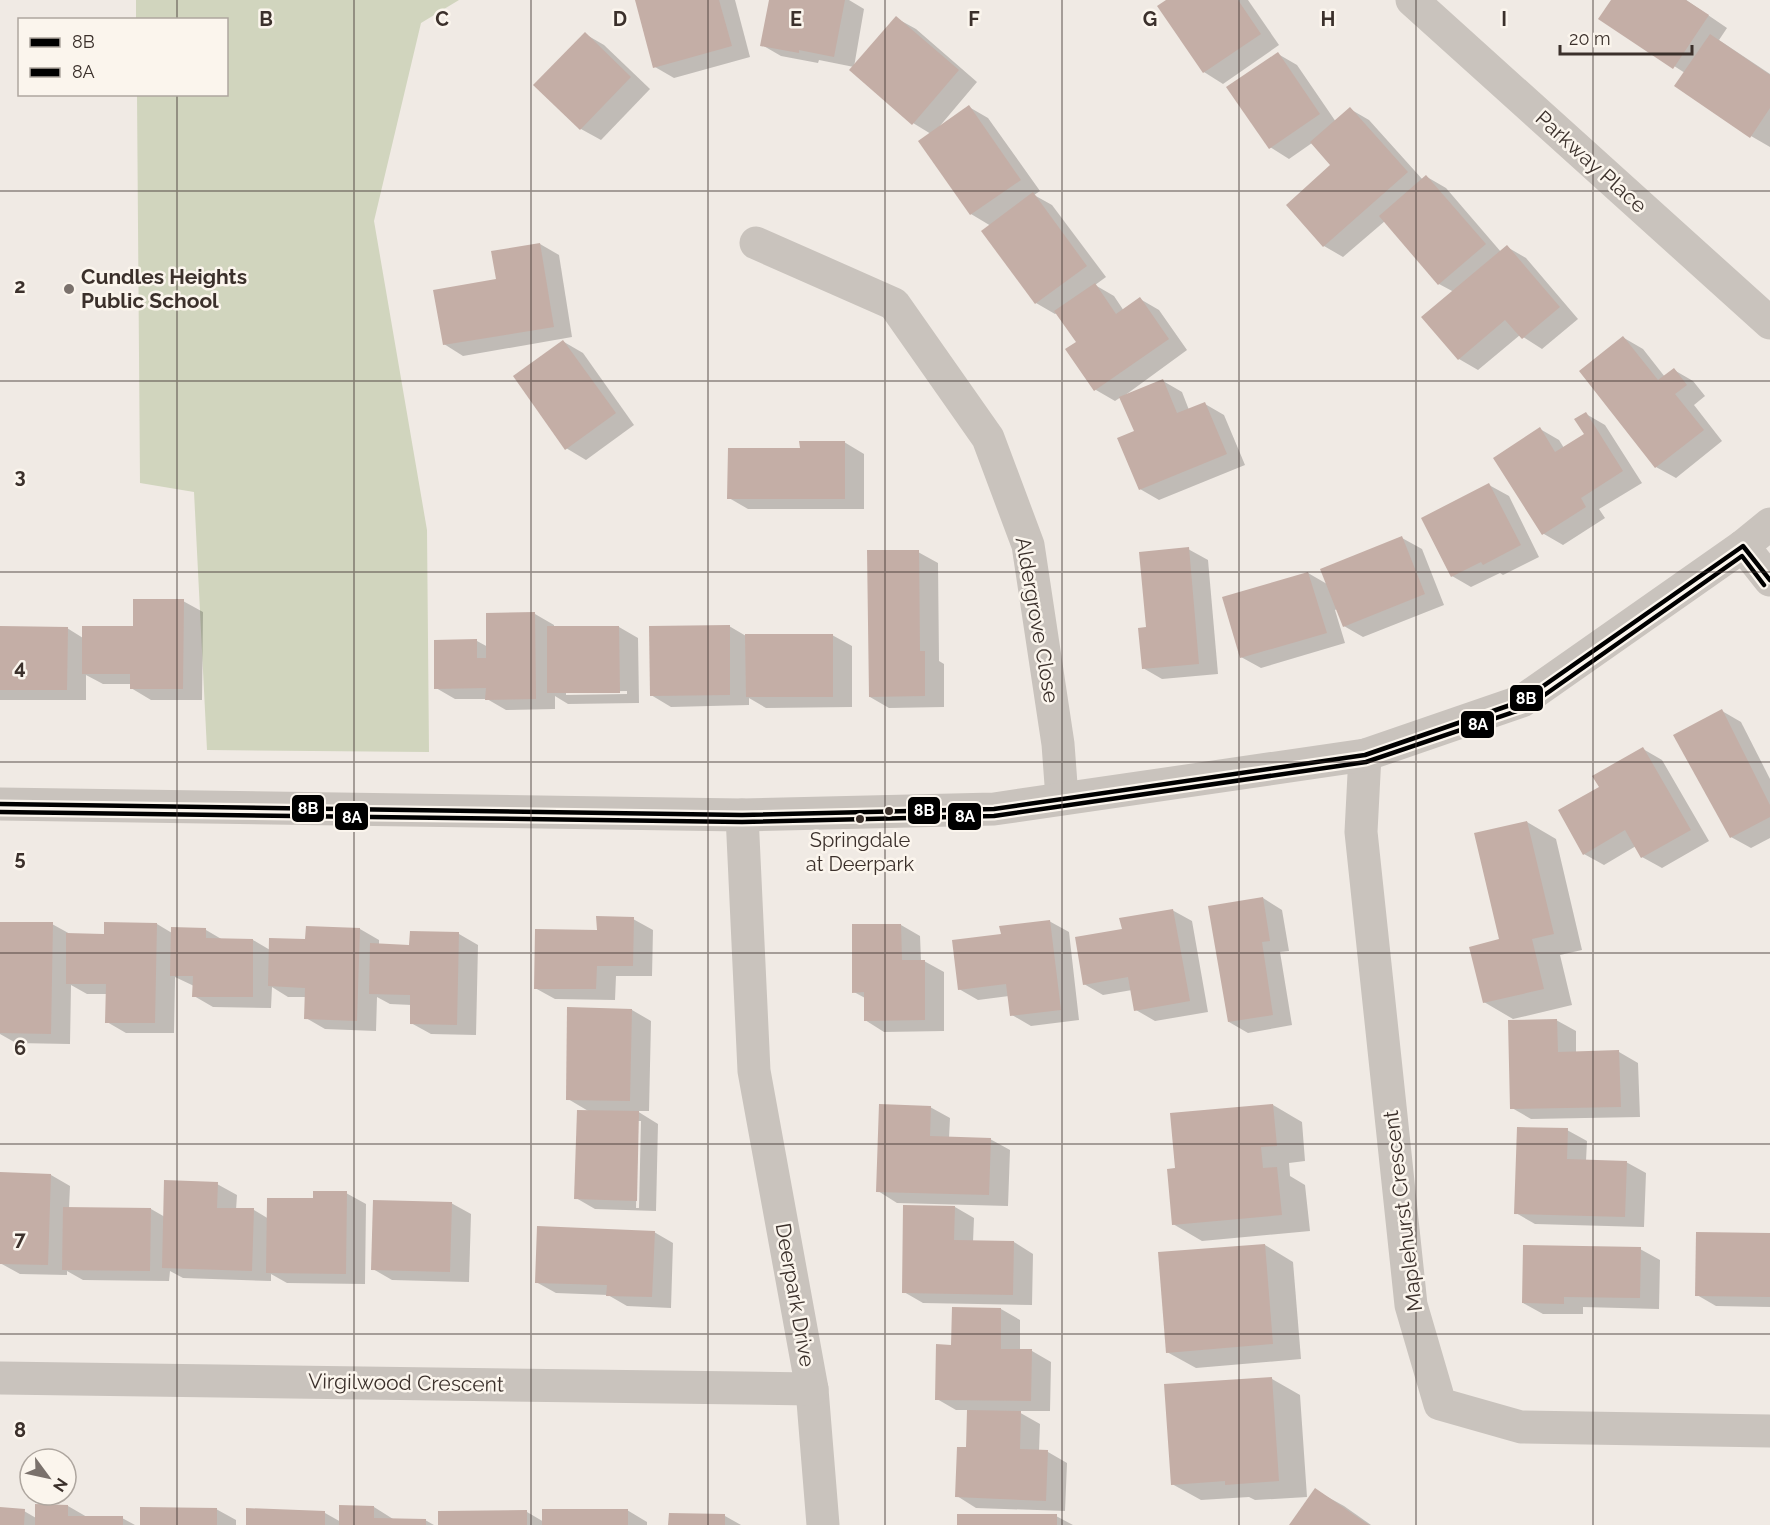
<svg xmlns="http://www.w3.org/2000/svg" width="1770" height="1525" viewBox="0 0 1770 1525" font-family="Raleway,sans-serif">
<rect width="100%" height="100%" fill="#f0eae4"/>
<path fill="#d1d5be" d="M 136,0 L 459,0 L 421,23 L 374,221 L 427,530 L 429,752 L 207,750 L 194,492 L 140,483 L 137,95 L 226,94 L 226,20 L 136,19 Z"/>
<g fill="#0003" fill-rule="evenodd">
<path d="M 636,0 L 735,0 L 750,57 L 674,78 L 655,67 Z"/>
<path d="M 770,0 L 849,0 L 864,9 L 854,67 L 819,60 L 818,63 L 781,56 L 762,45 Z"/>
<path d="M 1169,0 L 1248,0 L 1279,45 L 1223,84 L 1204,72 Z"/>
<path d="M 1613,0 L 1686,0 L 1727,28 L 1719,40 L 1770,74 L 1770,147 L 1751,136 L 1685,73 L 1601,19 Z"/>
<path d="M 896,18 L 916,29 L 977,82 L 939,127 L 969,107 L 988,118 L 1040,191 L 1034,195 L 1052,205 L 1106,277 L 1095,285 L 1114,296 L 1124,311 L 1140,299 L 1159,310 L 1187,350 L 1124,396 L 1163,381 L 1182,392 L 1189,410 L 1205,404 L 1224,415 L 1245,465 L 1159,500 L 1140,489 L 1136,432 L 1121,397 L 1115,401 L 1096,390 L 1067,350 L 1078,342 L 1057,313 L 1055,314 L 1036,303 L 983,231 L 991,226 L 971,214 L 920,142 L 931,134 L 913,123 Z"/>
<path d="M 585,34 L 604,45 L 650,89 L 601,140 L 581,129 L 535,85 Z"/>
<path d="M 1278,54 L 1297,65 L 1336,122 L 1350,109 L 1369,120 L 1423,180 L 1427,177 L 1446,188 L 1501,252 L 1507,247 L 1526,258 L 1578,319 L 1542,349 L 1520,335 L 1478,370 L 1459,359 L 1454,292 L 1439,284 L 1385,221 L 1343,257 L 1324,246 L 1288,205 L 1332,166 L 1312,143 L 1289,159 L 1270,147 Z"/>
<path d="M 540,244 L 559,255 L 572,337 L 463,356 L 444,344 L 498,281 Z"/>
<path d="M 1624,338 L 1643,349 L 1665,377 L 1674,370 L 1693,381 L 1705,396 L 1694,405 L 1722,441 L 1676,478 L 1656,467 Z"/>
<path d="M 564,342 L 583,353 L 634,425 L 586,460 L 566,448 Z"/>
<path d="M 1586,414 L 1605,425 L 1642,483 L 1599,509 L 1605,518 L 1563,545 L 1544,534 L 1540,429 L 1559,440 L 1564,448 L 1586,434 Z"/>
<path d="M 844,442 L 864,454 L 864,509 L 748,509 L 729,498 L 801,450 Z"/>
<path d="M 1489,485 L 1509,496 L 1539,557 L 1503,575 L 1500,573 L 1471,587 L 1452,576 Z"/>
<path d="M 1402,538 L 1422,549 L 1444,605 L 1363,637 L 1344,626 L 1337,609 L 1335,610 L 1345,643 L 1261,668 L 1241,657 L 1308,573 L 1327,584 Z"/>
<path d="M 1188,549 L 1208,560 L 1218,674 L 1162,679 L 1143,668 L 1147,628 Z"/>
<path d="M 918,552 L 938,563 L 939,661 L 944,664 L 944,707 L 889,708 L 870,697 Z"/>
<path d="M 183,601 L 203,612 L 202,700 L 151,700 L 131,688 L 131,684 L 103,684 L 86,675 L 86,700 L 0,700 L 0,628 L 67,628 L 83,638 L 134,628 Z"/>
<path d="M 535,614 L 554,625 L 554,627 L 619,627 L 638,638 L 639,703 L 568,704 L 555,696 L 555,709 L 506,710 L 487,699 L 455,699 L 436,688 L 477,641 L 488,647 ZM 627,691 L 627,694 L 566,695 L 566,692 Z"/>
<path d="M 729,626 L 746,636 L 832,635 L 852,646 L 852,707 L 766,708 L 749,698 L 749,705 L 671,707 L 651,695 Z"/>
<path d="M 1722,711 L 1741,722 L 1770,779 L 1770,838 L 1751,848 L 1731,837 Z"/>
<path d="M 1643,749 L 1662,760 L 1709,841 L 1662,868 L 1642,857 L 1636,846 L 1604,865 L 1584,854 L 1601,787 Z"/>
<path d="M 1527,822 L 1556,839 L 1582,950 L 1560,955 L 1572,1005 L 1513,1019 L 1484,1002 Z"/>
<path d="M 1263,898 L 1282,910 L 1289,951 L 1280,952 L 1292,1025 L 1248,1033 L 1229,1022 Z"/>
<path d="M 1172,910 L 1192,921 L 1208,1012 L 1155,1021 L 1136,1010 L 1132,990 L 1103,995 L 1084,984 L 1123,930 Z"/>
<path d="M 633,919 L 653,930 L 652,976 L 616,976 L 615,1000 L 555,999 L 535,988 L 598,931 Z"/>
<path d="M 1049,921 L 1069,932 L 1079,1020 L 1031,1026 L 1012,1015 L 1009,996 L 978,1000 L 959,989 L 1003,935 Z"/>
<path d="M 0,923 L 52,924 L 72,935 L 105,936 L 157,924 L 172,933 L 206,930 L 223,940 L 253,940 L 270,950 L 360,929 L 379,940 L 379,945 L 411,947 L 459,934 L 478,945 L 476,1035 L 431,1034 L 411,1023 L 412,1005 L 390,1004 L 377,997 L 376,1031 L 325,1029 L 306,1018 L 307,997 L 288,997 L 272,987 L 271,1008 L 213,1007 L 194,996 L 194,986 L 175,977 L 174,1033 L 126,1033 L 107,1022 L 107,994 L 87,994 L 71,985 L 70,1044 L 16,1043 L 0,1034 Z"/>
<path d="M 901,925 L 920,936 L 921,961 L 924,961 L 944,972 L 944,1031 L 884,1032 L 865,1020 L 865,998 L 854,992 Z"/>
<path d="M 632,1010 L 651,1021 L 649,1111 L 637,1111 L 658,1124 L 656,1211 L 595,1209 L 576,1198 L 590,1112 L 568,1099 ZM 638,1121 L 641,1121 L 639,1208 L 636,1208 Z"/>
<path d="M 1556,1020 L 1576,1031 L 1576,1053 L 1619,1052 L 1638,1063 L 1640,1117 L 1531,1119 L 1512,1108 Z"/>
<path d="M 1273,1105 L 1302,1122 L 1305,1161 L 1289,1163 L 1290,1176 L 1305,1185 L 1310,1231 L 1202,1241 L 1173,1224 L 1176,1169 Z"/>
<path d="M 930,1107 L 950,1118 L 949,1138 L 990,1139 L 1010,1150 L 1008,1206 L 897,1203 L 878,1191 Z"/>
<path d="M 1567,1130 L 1587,1141 L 1586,1161 L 1626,1162 L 1646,1173 L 1644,1227 L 1535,1224 L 1516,1213 Z"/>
<path d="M 51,1175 L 70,1186 L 69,1208 L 151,1209 L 165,1217 L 217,1184 L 237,1195 L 236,1210 L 254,1210 L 269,1219 L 314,1200 L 346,1193 L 366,1204 L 365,1284 L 287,1283 L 271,1274 L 271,1281 L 183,1278 L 170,1271 L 169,1281 L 83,1280 L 67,1271 L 67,1275 L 20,1274 L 0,1263 L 0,1205 Z"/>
<path d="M 451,1203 L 471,1214 L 469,1282 L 392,1280 L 373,1269 Z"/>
<path d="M 955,1207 L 974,1218 L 973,1242 L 1014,1242 L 1033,1254 L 1032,1305 L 923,1303 L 904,1292 Z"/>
<path d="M 654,1232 L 673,1243 L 671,1308 L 627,1306 L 608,1295 L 556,1293 L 536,1282 Z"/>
<path d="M 1770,1235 L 1770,1307 L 1716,1306 L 1697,1295 Z"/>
<path d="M 1265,1245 L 1293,1262 L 1301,1359 L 1196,1368 L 1167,1352 Z"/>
<path d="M 1640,1249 L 1660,1260 L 1659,1309 L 1583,1307 L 1583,1314 L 1543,1314 L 1523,1303 Z"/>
<path d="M 1001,1309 L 1020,1320 L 1020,1351 L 1032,1351 L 1051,1362 L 1050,1411 L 1017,1411 L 1040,1424 L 1039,1451 L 1048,1452 L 1067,1463 L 1065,1511 L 976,1508 L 957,1496 L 968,1448 L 969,1410 L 956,1410 L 937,1399 L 952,1346 Z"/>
<path d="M 1272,1379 L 1300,1395 L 1307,1497 L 1255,1500 L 1249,1497 L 1201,1500 L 1172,1484 Z"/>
<path d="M 1315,1490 L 1344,1506 L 1371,1525 L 1291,1525 Z"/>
<path d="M 68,1506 L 87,1517 L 122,1518 L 135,1525 L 0,1525 L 0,1509 L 24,1511 L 36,1518 Z"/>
<path d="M 374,1507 L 393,1519 L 425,1520 L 434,1525 L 247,1525 L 325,1513 L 341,1522 Z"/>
<path d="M 216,1509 L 236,1520 L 236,1525 L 142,1525 Z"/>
<path d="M 627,1510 L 647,1522 L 647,1525 L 440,1525 L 527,1512 L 544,1522 Z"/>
<path d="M 725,1516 L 741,1525 L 670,1525 Z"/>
<path d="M 1056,1516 L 1073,1525 L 958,1525 Z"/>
</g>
<g fill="#c4aea6">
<path d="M 635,0 L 719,0 L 732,46 L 653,68 Z"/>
<path d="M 769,0 L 845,0 L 834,57 L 799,50 L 799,53 L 760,46 Z"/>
<path d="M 1166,0 L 1238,0 L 1261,34 L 1203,73 L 1157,6 Z"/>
<path d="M 1611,0 L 1686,0 L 1709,15 L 1673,69 L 1598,19 Z"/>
<path d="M 896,16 L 959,70 L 912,125 L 849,70 Z"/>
<path d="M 585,32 L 631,77 L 580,130 L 533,85 Z"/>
<path d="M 1710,34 L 1770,75 L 1770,108 L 1750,138 L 1674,86 Z"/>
<path d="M 1278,52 L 1320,114 L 1269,149 L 1226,87 Z"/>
<path d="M 969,105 L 1021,180 L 970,215 L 918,141 Z"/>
<path d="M 1350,107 L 1408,172 L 1323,247 L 1286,205 L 1330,165 L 1310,142 Z"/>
<path d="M 1426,175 L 1486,244 L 1438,285 L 1379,216 Z"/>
<path d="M 1033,192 L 1087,266 L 1035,304 L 981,231 Z"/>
<path d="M 540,243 L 554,327 L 443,345 L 433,290 L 496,279 L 491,251 Z"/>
<path d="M 1507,245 L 1560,307 L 1522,339 L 1505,320 L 1458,360 L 1421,317 Z"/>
<path d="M 1095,283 L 1116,314 L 1140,297 L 1169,339 L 1094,391 L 1065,349 L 1076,342 L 1054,311 Z"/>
<path d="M 1623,336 L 1658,380 L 1674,368 L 1687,385 L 1675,394 L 1704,430 L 1655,468 L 1579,371 Z"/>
<path d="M 563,340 L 616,413 L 565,450 L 513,376 Z"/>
<path d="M 1163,379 L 1177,413 L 1205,402 L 1227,454 L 1139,490 L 1117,438 L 1134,431 L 1119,397 Z"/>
<path d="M 1586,412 L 1623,471 L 1581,498 L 1586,507 L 1542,535 L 1493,458 L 1540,427 L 1555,452 L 1584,434 L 1574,419 Z"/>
<path d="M 799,441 L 845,441 L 845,499 L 727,499 L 728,448 L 800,448 Z"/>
<path d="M 1489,483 L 1521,545 L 1483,565 L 1481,562 L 1451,577 L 1421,518 Z"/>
<path d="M 1402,536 L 1425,594 L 1343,627 L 1320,569 Z"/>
<path d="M 1189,547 L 1199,664 L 1142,669 L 1138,628 L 1146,627 L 1139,552 Z"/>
<path d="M 867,550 L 919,550 L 920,651 L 925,651 L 925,696 L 869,697 Z"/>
<path d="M 1308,572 L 1327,633 L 1240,658 L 1222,597 Z"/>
<path d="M 133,599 L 184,599 L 183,689 L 130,689 L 130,674 L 82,674 L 82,626 L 133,626 Z"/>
<path d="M 535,612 L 536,699 L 485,700 L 486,688 L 434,689 L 434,640 L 477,639 L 477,658 L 486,658 L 486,613 Z"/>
<path d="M 730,625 L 730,695 L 650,696 L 649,626 Z"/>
<path d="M 0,626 L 68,627 L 67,690 L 0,690 Z"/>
<path d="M 547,626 L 619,626 L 620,693 L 547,693 Z"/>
<path d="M 745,634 L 833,634 L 833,697 L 746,697 Z"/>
<path d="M 1722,709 L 1770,805 L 1770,817 L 1730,838 L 1673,735 Z"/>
<path d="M 1643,747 L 1691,830 L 1641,858 L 1625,830 L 1583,855 L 1558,810 L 1599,787 L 1592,776 Z"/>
<path d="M 1527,821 L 1554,934 L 1532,939 L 1544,989 L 1483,1003 L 1469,947 L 1499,939 L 1474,833 Z"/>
<path d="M 1263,897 L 1270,941 L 1262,942 L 1273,1015 L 1228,1022 L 1208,906 Z"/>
<path d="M 1173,909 L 1190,1001 L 1134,1011 L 1128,977 L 1083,985 L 1075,937 L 1122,929 L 1119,918 Z"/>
<path d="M 596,916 L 634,917 L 633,966 L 597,966 L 596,989 L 534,989 L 535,929 L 597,930 Z"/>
<path d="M 1050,920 L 1061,1010 L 1010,1016 L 1006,984 L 958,990 L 952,940 L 1001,934 L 999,926 Z"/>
<path d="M 0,922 L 53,922 L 51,1034 L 0,1033 Z"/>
<path d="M 104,922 L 157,923 L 155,1023 L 105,1023 L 106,984 L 66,984 L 66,933 L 104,934 Z"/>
<path d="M 852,924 L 901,924 L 902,960 L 925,960 L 925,1020 L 864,1021 L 864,992 L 852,993 Z"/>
<path d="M 306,926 L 360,928 L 357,1021 L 304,1019 L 305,988 L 268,986 L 269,938 L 305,939 Z"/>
<path d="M 171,927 L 206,928 L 206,938 L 253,939 L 253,997 L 192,997 L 193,976 L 170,976 Z"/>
<path d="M 410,931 L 459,932 L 457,1025 L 410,1024 L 410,995 L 369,994 L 370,943 L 409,945 Z"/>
<path d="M 567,1007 L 632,1009 L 630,1101 L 566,1100 Z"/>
<path d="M 1557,1019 L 1558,1052 L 1619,1050 L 1621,1107 L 1510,1109 L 1508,1020 Z"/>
<path d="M 879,1104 L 931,1106 L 930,1136 L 991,1138 L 989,1195 L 876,1192 Z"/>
<path d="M 1273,1104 L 1277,1146 L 1261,1147 L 1263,1168 L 1277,1167 L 1282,1215 L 1172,1225 L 1167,1169 L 1175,1168 L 1170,1113 Z"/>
<path d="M 577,1110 L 639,1111 L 637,1201 L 574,1199 Z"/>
<path d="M 1517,1127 L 1568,1128 L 1567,1159 L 1627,1161 L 1625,1217 L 1514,1214 Z"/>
<path d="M 0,1172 L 51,1174 L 48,1265 L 0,1264 Z"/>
<path d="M 164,1180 L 218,1182 L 217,1208 L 254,1208 L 252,1271 L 162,1268 Z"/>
<path d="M 313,1191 L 347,1191 L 346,1274 L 266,1273 L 267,1198 L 313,1198 Z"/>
<path d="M 373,1200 L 452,1202 L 450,1272 L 371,1270 Z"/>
<path d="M 903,1205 L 955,1206 L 954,1240 L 1014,1241 L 1013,1295 L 902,1293 Z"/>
<path d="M 63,1207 L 151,1208 L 150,1271 L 62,1270 Z"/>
<path d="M 537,1226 L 655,1231 L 652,1297 L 606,1296 L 607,1285 L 535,1283 Z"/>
<path d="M 1696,1232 L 1770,1233 L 1770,1297 L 1695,1296 Z"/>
<path d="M 1265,1244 L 1273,1344 L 1166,1353 L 1158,1252 Z"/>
<path d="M 1523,1245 L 1641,1247 L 1640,1298 L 1564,1297 L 1564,1304 L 1522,1303 Z"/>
<path d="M 952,1307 L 1001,1308 L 1001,1349 L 1032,1349 L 1031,1401 L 935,1400 L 936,1344 L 951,1345 Z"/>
<path d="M 1272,1377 L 1279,1481 L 1225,1485 L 1225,1481 L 1171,1485 L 1164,1384 Z"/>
<path d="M 967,1410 L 1021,1411 L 1020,1449 L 1048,1450 L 1046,1501 L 955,1497 L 957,1447 L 966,1447 Z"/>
<path d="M 1315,1488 L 1369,1525 L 1289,1525 Z"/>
<path d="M 35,1504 L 68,1505 L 68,1516 L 123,1516 L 123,1525 L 35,1525 Z"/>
<path d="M 339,1505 L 374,1506 L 374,1518 L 426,1519 L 426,1525 L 339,1525 Z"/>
<path d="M 0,1507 L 25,1509 L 24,1525 L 0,1525 Z"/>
<path d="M 140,1507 L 217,1508 L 217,1525 L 140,1525 Z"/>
<path d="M 246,1508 L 325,1511 L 325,1525 L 246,1525 Z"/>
<rect x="542" y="1509" width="86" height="16"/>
<path d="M 527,1510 L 527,1525 L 438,1525 L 438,1511 Z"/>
<path d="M 669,1513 L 725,1514 L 725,1525 L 668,1525 Z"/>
<rect x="957" y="1514" width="100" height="11"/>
</g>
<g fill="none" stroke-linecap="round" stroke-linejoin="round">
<g stroke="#c9c3bd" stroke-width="33">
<path d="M 1412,0 L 1770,323"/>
<path d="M 756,243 L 894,304 L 988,438 L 1028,545 L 1058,744 L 1062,798"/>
<path d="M 1743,546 L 1770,580"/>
<path d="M 1365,755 L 1361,832 L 1411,1305 L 1440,1404 L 1521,1427 L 1770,1431"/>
<path d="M 0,804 L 742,815 L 994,809 L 1365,755 L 1522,701 L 1743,546 L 1770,524"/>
<path d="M 742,815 L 754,1071 L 812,1389 L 823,1525"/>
<path d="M 0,1378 L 812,1389"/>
</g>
<defs>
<path id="bus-1" d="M 0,804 L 742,815 L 994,809 L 1365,755 L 1522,701 L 1743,546 L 1770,580"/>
<path id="bus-2" d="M 0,812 L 742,822 L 994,816 L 1366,762 L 1526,708 L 1742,556 L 1764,585"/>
</defs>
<use href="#bus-1" stroke="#fbf5ed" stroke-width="9"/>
<use href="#bus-2" stroke="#fbf5ed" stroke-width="9"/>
<use href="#bus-1" stroke="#000" stroke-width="4.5"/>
<use href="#bus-2" stroke="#000" stroke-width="4.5"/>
</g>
<path fill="none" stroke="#3b302b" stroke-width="1.5" stroke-opacity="0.55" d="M 177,0 L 177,20M 354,0 L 354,1525M 531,0 L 531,1525M 708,0 L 708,1525M 885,0 L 885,1525M 1062,0 L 1062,1525M 1239,0 L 1239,1525M 1416,0 L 1416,1525M 1593,0 L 1593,1525M 177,94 L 177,1525M 0,191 L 1770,191M 0,381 L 1770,381M 0,572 L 1770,572M 0,762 L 1770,762M 0,953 L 1770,953M 0,1144 L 1770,1144M 0,1334 L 1770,1334"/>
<circle fill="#7a716c" stroke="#fbf5ed" stroke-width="2" cx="69" cy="289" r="6"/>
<g fill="#3b302b" stroke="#fbf5ed" stroke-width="2">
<circle cx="889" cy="811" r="5"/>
<circle cx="860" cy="819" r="5"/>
</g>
<g text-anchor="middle" stroke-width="5" stroke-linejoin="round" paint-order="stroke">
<g font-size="20" fill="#3b302b" stroke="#fbf5ed">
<text x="860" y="847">Springdale<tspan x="860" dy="24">at Deerpark</tspan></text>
</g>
<g font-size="21" fill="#3b302b" stroke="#fbf5ed">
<text transform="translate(1591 162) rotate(42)" y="7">Parkway Place</text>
<text transform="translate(1037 620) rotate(80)" y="7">Aldergrove Close</text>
<text transform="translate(1403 1211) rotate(-97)" y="7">Maplehurst Crescent</text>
<text transform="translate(795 1295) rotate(80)" y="7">Deerpark Drive</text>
<text transform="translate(406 1383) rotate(1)" y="7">Virgilwood Crescent</text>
</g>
<g font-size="21" font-weight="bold" fill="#3b302b" stroke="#fbf5ed" text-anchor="start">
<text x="81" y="284">Cundles Heights<tspan x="81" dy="24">Public School</tspan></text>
</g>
</g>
<g font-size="20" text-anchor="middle" font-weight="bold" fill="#3b302b" stroke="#fbf5ed" stroke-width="5" stroke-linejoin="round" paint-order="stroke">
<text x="266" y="26">B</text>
<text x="442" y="26">C</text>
<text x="620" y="26">D</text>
<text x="796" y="26">E</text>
<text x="974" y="26">F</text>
<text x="1150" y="26">G</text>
<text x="1328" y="26">H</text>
<text x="1504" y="26">I</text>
<text x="20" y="293">2</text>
<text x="20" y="483">3</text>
<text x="20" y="674">4</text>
<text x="20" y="865">5</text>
<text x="20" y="1055">6</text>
<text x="20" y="1246">7</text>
<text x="20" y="1437">8</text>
</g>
<g stroke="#fbf5ed" stroke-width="2">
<rect x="1509" y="684" width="35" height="28" rx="6" fill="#000"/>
<rect x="1460" y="710" width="35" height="29" rx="6" fill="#000"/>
<rect x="291" y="794" width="34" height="29" rx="6" fill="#000"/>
<rect x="907" y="796" width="34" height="29" rx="6" fill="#000"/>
<rect x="947" y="802" width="35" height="29" rx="6" fill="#000"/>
<rect x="334" y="802" width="35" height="29" rx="6" fill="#000"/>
</g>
<g font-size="16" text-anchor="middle" font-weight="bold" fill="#fff">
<text x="1526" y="704">8B</text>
<text x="1478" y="730">8A</text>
<text x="308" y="814">8B</text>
<text x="924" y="816">8B</text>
<text x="965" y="822">8A</text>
<text x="352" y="823">8A</text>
</g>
<rect x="18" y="18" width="210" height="78" fill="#fbf5ed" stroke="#aea69f" stroke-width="1.5"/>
<rect x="30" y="38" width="30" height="9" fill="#000000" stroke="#aea69f" stroke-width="1.5"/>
<text x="72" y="48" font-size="18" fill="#3b302b">8B</text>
<rect x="30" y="68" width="30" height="9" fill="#000000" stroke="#aea69f" stroke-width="1.5"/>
<text x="72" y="78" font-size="18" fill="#3b302b">8A</text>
<g transform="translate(48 1477) rotate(123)"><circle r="28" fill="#fbf5ed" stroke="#aea69f" stroke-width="1.5"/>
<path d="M0-4.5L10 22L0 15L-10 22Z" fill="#7a716c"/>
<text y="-9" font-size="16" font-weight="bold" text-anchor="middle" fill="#3b302b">N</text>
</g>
<path d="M1560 45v9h132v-9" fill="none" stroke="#3b302b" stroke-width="3"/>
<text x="1569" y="45" font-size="18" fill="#3b302b" stroke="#fbf5ed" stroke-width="4.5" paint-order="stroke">20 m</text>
</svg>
